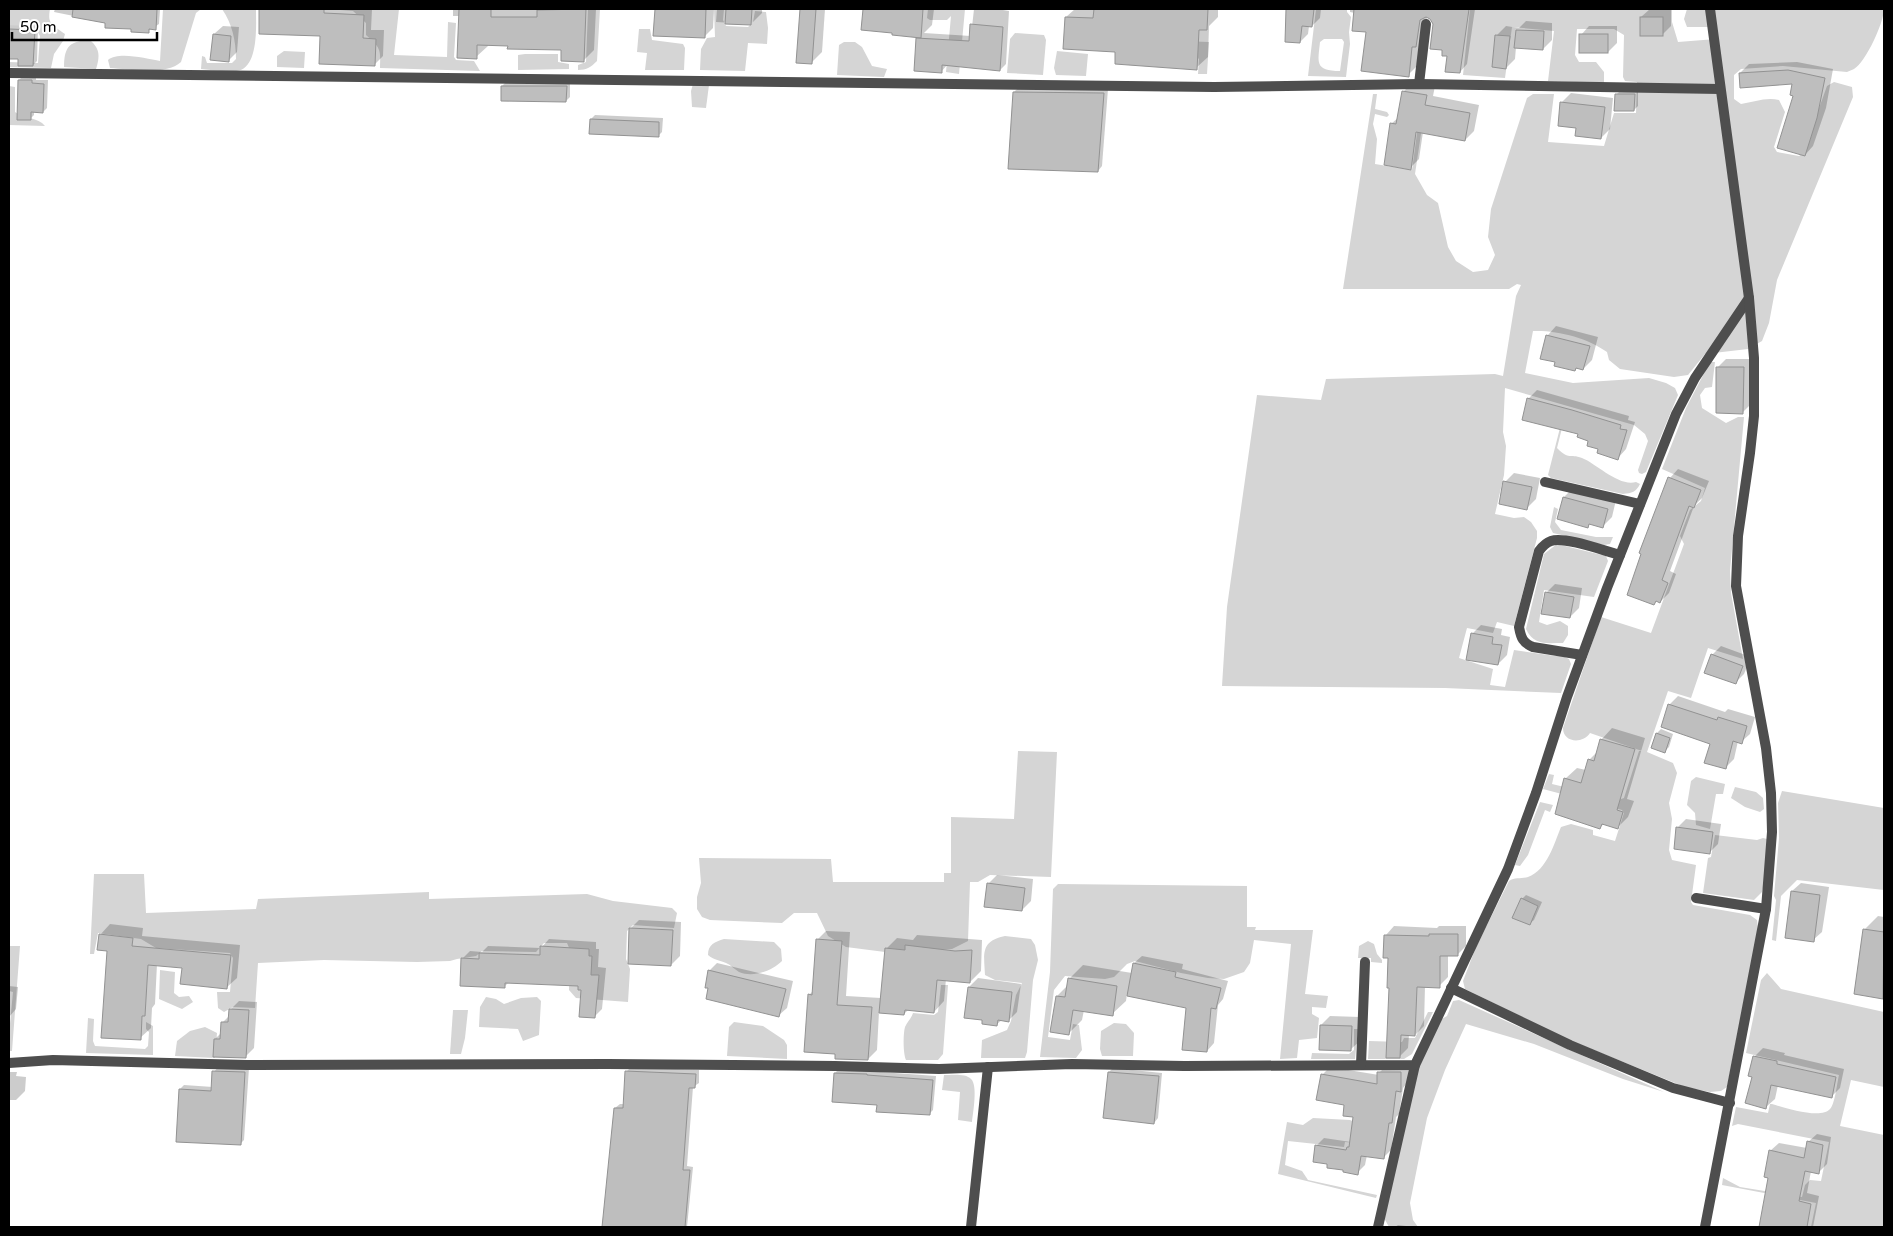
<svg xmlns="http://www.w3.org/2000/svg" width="1893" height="1236" viewBox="0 0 1893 1236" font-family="'Varela Round',sans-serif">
<rect width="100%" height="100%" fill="#fff"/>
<g fill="#d5d5d5" fill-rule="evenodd">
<path d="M 9,9 L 50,9 C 47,25 53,25 65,34 L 63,41 L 54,54 L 51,68 L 9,67 L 9,62 L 38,63 L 40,36 L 35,27 L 9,25 Z"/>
<path d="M 163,9 L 201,9 L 196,13 L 181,62 C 166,76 129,69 110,68 L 108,60 C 119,51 147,59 160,61 Z"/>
<path d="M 222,9 L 257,9 L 256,10 C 256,26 259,69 236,71 C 225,72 213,70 201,69 L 202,56 L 205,57 L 207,63 L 232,63 L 236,59 C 236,41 232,23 222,9 Z"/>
<path d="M 328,9 L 399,9 L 394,55 L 447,57 L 448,22 L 456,23 L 454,57 L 456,60 L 474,61 L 480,71 L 380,68 C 381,49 380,47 366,35 L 366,23 L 353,11 Z"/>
<path d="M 588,9 L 600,9 L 597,61 C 591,67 587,70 578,70 L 578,65 L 586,62 Z"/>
<path d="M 714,9 L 724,9 L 723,20 L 726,26 L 748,27 L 753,22 L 755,11 L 766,12 L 768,28 L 767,44 L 748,43 L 745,71 L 700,70 L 701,49 L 707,38 L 715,37 Z"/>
<path d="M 928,9 L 965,9 L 959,74 L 946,72 L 951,16 L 947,20 L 930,20 L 927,18 Z"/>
<path d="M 1316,9 L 1347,9 L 1347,12 L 1351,17 L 1349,32 L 1350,44 L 1346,77 L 1308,76 ZM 1324,39 L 1342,39 L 1344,42 L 1340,71 C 1314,71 1318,62 1320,42 Z"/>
<path d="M 1470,9 L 1672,10 L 1672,22 L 1678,42 L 1716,39 L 1715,27 L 1687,27 L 1684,19 L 1687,9 L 1884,9 C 1884,22 1866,62 1854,69 C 1852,70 1849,71 1847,72 L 1783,66 L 1741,69 L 1734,75 L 1734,99 L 1741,104 C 1754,102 1766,97 1779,100 L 1785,112 L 1774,147 L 1777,152 L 1799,156 L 1803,153 L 1827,86 L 1834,82 L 1852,87 L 1853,97 L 1777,280 L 1769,323 L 1762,341 L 1748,349 L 1705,354 L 1688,375 L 1674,377 L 1620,369 L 1609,360 L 1607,352 C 1588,338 1557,330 1533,331 L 1525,373 L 1573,383 L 1649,378 L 1666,383 L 1675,388 L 1678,395 L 1646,472 L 1642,474 L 1639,473 L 1638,470 L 1648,441 L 1645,434 L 1634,425 L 1505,388 L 1503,432 L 1506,446 L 1504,475 L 1495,514 L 1514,518 L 1524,517 L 1531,522 L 1537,531 L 1537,538 L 1514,626 L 1497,622 L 1493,633 L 1467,628 L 1459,658 L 1493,669 L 1490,685 L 1505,687 L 1514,650 L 1555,656 L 1563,656 L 1569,659 L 1571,664 L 1561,693 L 1445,688 L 1222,686 L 1227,607 L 1257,395 L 1321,400 L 1326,379 L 1495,374 L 1503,376 L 1516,296 L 1521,285 L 1517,284 L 1509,289 L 1343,289 L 1373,94 L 1377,94 L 1375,109 L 1387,112 L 1389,115 L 1387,117 L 1375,114 L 1373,124 L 1377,139 L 1375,164 L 1412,170 L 1418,126 L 1422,127 L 1415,174 L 1427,195 L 1438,203 L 1448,247 L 1456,261 L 1473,272 L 1488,270 L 1495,255 L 1488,237 L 1491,209 L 1527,98 L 1533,94 L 1554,94 L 1548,142 L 1604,146 L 1614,113 L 1636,113 L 1637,82 L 1625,81 L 1623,77 L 1624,35 L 1614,29 L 1577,29 L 1575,55 L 1579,62 L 1596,62 L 1604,72 L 1604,83 L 1548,81 L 1554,31 L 1512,27 L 1505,78 L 1463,75 Z"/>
<path d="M 639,29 L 650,29 L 652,40 L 683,44 L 685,48 L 684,70 L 645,70 L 647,53 L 637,52 Z"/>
<path d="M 1015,33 L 1044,35 L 1046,40 L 1043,75 L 1007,73 L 1010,39 Z"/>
<path d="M 90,40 C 100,49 100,56 96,69 L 64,67 C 64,46 70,41 90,40 Z"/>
<path d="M 1180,41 L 1209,42 L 1207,74 L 1198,74 L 1199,59 Z"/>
<path d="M 844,42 L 855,42 L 862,47 L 872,66 L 887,69 L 884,77 L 837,75 L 839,45 Z"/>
<path d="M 284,51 L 305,52 L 304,68 L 277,67 L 277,56 Z"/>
<path d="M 1057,51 L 1088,54 L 1086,76 L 1056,75 L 1054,68 Z"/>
<path d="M 525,54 L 558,54 L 558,62 L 569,64 L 569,69 L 518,70 L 518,55 Z"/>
<path d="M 693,84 L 709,85 L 706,108 L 692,107 L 691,91 Z"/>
<path d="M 9,86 L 15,87 L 15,112 C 24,119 38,117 45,126 L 9,125 Z"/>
<path d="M 1710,362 L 1715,362 L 1712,387 L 1705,388 L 1700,395 L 1702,408 L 1726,423 L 1738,417 L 1744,417 L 1730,571 L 1731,593 L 1743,659 L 1708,648 L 1691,698 L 1668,691 L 1647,752 L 1673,763 L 1677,773 L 1669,803 L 1672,819 L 1669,850 L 1672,860 L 1696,865 L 1691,902 L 1693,905 L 1750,915 L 1757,920 L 1758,929 L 1727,1087 L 1721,1091 L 1710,1092 L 1685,1087 L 1569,1040 L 1465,989 L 1463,981 L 1476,947 L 1509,881 C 1515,877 1522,879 1528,877 C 1547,870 1554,844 1561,827 L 1571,824 L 1593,830 L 1593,835 L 1615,841 L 1624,813 L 1622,810 L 1543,789 L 1549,774 L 1554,775 L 1552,784 L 1618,800 L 1624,798 L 1639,751 L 1642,751 L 1590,733 C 1583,744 1563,743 1563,728 L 1601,617 L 1651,633 L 1684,544 L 1680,536 L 1690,510 L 1701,501 L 1705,488 L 1662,469 L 1686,408 Z"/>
<path d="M 1561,424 L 1563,424 L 1557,448 C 1570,461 1569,453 1582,458 C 1597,464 1619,487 1636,482 L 1640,484 C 1636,492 1632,493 1623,494 L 1551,478 L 1548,475 Z"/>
<path d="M 1554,507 L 1558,509 L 1555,522 L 1561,530 L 1596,537 L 1613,537 L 1610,544 L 1604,545 L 1553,533 L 1550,527 Z"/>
<path d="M 1557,544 L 1606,556 L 1608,561 L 1594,597 L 1544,590 L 1539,622 L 1547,625 L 1560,621 L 1568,626 L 1568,635 L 1563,643 C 1547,643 1534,646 1526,629 L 1544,554 Z"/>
<path d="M 1018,751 L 1057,752 L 1051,877 L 990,875 L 978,882 L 970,882 L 968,941 L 952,949 L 902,952 L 885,952 L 846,947 L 828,936 L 817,913 L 794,913 L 782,923 L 710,920 L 702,917 L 697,909 L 697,897 L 701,883 L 699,858 L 831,859 L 833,882 L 944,882 L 944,873 L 951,873 L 951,817 L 1014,819 Z"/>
<path d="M 1696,777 L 1725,784 L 1723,794 L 1716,794 L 1710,829 L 1696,825 L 1695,813 L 1687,805 L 1691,781 Z"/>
<path d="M 1735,787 L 1756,792 L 1763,798 L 1764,809 L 1760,812 L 1745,807 L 1731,798 Z"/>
<path d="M 1782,791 L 1884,808 L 1884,890 L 1797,880 L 1781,896 L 1776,941 L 1772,940 L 1776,900 L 1774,896 L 1779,838 L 1778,803 Z"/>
<path d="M 1540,802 L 1553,805 L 1550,812 L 1545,810 L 1528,855 L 1520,866 L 1515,865 Z"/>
<path d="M 1715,835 L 1757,840 L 1763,838 L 1767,839 L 1765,880 L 1762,892 L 1754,900 L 1703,893 L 1708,858 L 1711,857 Z"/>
<path d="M 94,874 L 144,874 L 146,913 L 256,909 L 258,899 L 429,892 L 429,899 L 587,894 L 613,901 L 672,908 L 677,913 L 674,928 L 633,925 L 627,931 L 626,959 L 630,969 L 628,1002 L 576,998 L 569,990 L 570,950 L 567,943 L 544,943 L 536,952 L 482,951 L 476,956 L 457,959 L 450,961 L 417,962 L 324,960 L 258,963 L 255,1008 L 233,1007 L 224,1012 L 218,1008 L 217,992 L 230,992 L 233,958 L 230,953 L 156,948 L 141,939 L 98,933 L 94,954 L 90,954 Z"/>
<path d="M 1058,884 L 1247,886 L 1247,927 L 1256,927 L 1255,930 L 1313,930 L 1305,994 L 1328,996 L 1326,1008 L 1312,1007 L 1312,1014 L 1319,1018 L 1317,1038 L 1299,1040 L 1297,1058 L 1280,1059 L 1291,944 L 1254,940 L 1250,963 L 1244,972 L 1224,979 L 1208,978 L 1181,973 L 1135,961 L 1127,964 L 1114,977 L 1105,979 L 1065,976 L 1054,990 L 1048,1037 L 1070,1040 L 1073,1024 L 1079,1025 L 1082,1050 L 1076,1058 L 1040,1057 L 1050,972 L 1053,889 Z"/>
<path d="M 1005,936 L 1031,939 L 1035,945 L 1038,960 L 1033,980 L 1027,1052 L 1025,1058 L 981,1058 L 982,1040 L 1007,1030 L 1011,1021 L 1016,995 L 1022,983 L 995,980 L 985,975 C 984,954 980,941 1005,936 Z"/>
<path d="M 724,939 L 774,942 L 781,949 L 782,961 C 772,971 753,978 739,972 C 734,969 731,965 726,963 C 719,960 714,960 708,955 C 708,944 715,942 724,939 Z"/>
<path d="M 1368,941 L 1374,944 L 1377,954 L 1382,960 L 1382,963 L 1371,962 L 1371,958 L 1358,958 L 1359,946 Z"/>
<path d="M 9,946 L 20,946 L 12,1051 L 9,1051 L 9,1034 L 13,992 L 9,991 Z"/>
<path d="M 160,970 L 175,972 L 174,993 L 179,997 L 189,996 L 193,1002 L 182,1009 L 159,999 Z"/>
<path d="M 1767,973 L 1781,989 L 1884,1012 L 1884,1087 L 1851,1080 L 1840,1126 L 1884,1135 L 1884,1227 L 1811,1227 L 1816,1203 L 1722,1185 L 1723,1178 L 1740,1187 L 1802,1197 L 1805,1185 L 1810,1180 L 1821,1181 L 1829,1142 L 1738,1124 L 1732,1126 L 1736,1107 L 1768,1113 L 1770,1104 L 1772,1104 C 1783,1107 1821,1120 1830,1109 C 1835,1104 1837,1083 1839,1075 L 1746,1053 L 1761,980 Z"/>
<path d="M 941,985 L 948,985 L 943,1054 L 938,1060 L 906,1060 C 903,1054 903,1034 905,1027 C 907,1022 911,1019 913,1013 L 934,1015 L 938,1012 Z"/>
<path d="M 486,997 L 496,999 L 504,1004 L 521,998 L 537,997 L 541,1001 L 539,1035 L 523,1041 L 518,1029 L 479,1027 L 480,1007 Z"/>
<path d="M 1459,1000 L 1664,1092 L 1623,1079 L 1534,1044 L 1466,1024 L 1445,1070 L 1427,1118 L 1410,1203 L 1413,1220 L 1418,1227 L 1389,1227 L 1384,1218 L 1419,1067 L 1440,1020 L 1447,1016 L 1453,1001 Z"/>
<path d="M 453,1010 L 468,1010 L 465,1038 L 461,1054 L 450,1054 Z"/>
<path d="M 1428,1012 L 1433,1012 L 1412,1054 L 1404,1059 L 1368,1059 L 1369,1041 L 1402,1042 L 1404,1038 L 1415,1038 Z"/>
<path d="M 88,1018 L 94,1019 L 93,1041 L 95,1046 L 145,1049 L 148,1046 L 149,1032 L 146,1029 L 146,1022 L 153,1026 L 153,1055 L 86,1053 Z"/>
<path d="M 734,1022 L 763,1026 L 784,1040 L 787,1045 L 787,1059 L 727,1056 L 729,1027 Z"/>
<path d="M 1114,1023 L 1126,1024 L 1134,1033 L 1133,1056 L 1102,1056 L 1100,1049 L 1101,1031 Z"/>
<path d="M 205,1027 L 217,1033 L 215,1058 L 175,1056 L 177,1041 L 190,1031 Z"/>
<path d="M 1354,1029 L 1358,1029 L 1355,1059 L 1311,1059 L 1312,1053 L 1349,1054 L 1354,1050 Z"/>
<path d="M 944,1075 C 951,1075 966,1073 971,1079 C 978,1085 973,1113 972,1122 L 958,1120 L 960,1092 L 942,1090 Z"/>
<path d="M 1313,1118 L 1350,1120 L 1366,1127 L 1368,1144 L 1345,1142 L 1344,1147 L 1288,1141 L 1285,1165 L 1302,1171 L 1308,1180 L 1377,1195 L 1376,1198 L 1278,1174 L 1287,1122 L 1303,1125 Z"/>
</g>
<g fill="#0003">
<path d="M 55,9 L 160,9 L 159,24 L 148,31 L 54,12 Z"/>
<path d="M 260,9 L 372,9 L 371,30 L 384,30 L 383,56 L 374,65 L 322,35 L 260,33 Z"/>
<path d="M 453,9 L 596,9 L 594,50 L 583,61 L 562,49 L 488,44 L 488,46 L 476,57 L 460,16 L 453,16 Z"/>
<path d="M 656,9 L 714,9 L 713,28 L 704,37 L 655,35 Z"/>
<path d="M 717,9 L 762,9 L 762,13 L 751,24 L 716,22 Z"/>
<path d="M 801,9 L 825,9 L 822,52 L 811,63 L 798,61 Z"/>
<path d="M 864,9 L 934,9 L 932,25 L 924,33 L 971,36 L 974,9 L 1003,9 L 1003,10 L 1009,11 L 1006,64 L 1000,70 L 947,65 L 941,72 L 918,38 L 919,37 L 893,31 L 863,29 Z"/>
<path d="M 1075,9 L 1218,9 L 1218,17 L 1209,26 L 1208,57 L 1196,68 L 1117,51 L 1066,17 Z"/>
<path d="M 1287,9 L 1321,9 L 1320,18 L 1312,26 L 1309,26 L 1308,34 L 1300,42 L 1288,24 L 1286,23 Z"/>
<path d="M 1350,9 L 1475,9 L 1467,64 L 1460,72 L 1444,49 L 1430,17 L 1427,17 L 1424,38 L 1416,67 L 1408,75 L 1367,31 L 1355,13 L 1350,12 Z"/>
<path d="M 1650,9 L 1671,9 L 1671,26 L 1662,35 L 1641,17 Z"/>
<path d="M 1526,21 L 1552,23 L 1552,40 L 1543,49 L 1516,47 L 1515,59 L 1506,68 L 1497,35 L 1506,26 L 1519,28 Z"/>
<path d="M 9,25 L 38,27 L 37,61 L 33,65 L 19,58 L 9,58 Z"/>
<path d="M 223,26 L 239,27 L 237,52 L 228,61 L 214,34 Z"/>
<path d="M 1589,26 L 1617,26 L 1617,43 L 1608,52 L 1581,35 Z"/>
<path d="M 1797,62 L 1833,69 L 1826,108 L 1813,146 L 1805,155 L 1794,83 L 1740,73 L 1749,64 Z"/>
<path d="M 23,76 L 36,77 L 36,80 L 48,80 L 47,108 L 43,112 L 34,111 L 34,115 L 30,119 L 19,80 Z"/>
<path d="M 506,82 L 570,83 L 570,97 L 566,101 L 502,86 Z"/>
<path d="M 1412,83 L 1435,86 L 1433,96 L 1479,105 L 1474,131 L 1465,140 L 1423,132 L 1419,159 L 1410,168 L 1391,124 L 1399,117 L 1403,92 Z"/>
<path d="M 1018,88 L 1108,89 L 1102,166 L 1098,171 L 1014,92 Z"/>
<path d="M 1620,91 L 1638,91 L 1638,106 L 1634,110 L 1616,95 Z"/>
<path d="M 1571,93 L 1613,98 L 1610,129 L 1601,138 L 1562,102 Z"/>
<path d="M 595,115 L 663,118 L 662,132 L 658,136 L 591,119 Z"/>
<path d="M 1556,326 L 1598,337 L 1592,360 L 1583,369 L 1578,367 L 1575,370 L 1557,362 L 1542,358 L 1548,335 Z"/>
<path d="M 1726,359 L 1752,359 L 1752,403 L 1743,412 L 1717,368 Z"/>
<path d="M 1537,390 L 1629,416 L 1628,420 L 1635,422 L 1626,449 L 1618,458 L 1600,449 L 1590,440 L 1528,399 Z"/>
<path d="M 1678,469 L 1709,481 L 1702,498 L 1694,506 L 1670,571 L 1676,574 L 1669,593 L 1660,602 L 1657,600 L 1654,604 L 1670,478 Z"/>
<path d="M 1514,473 L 1540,478 L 1536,499 L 1527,508 L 1505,482 Z"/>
<path d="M 1573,488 L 1616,500 L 1612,517 L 1603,526 L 1591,523 L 1587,526 L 1558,518 L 1564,497 Z"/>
<path d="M 1555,584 L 1582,588 L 1579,608 L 1570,617 L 1546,593 Z"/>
<path d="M 1481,625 L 1502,629 L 1501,635 L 1510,637 L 1507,655 L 1498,664 L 1472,634 Z"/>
<path d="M 1721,646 L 1751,657 L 1744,674 L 1735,683 L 1712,655 Z"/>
<path d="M 1678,696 L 1725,712 L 1728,709 L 1755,717 L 1750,734 L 1741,742 L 1738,741 L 1734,759 L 1725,768 L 1712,743 L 1669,705 Z"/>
<path d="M 1612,728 L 1645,738 L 1627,799 L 1634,801 L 1628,817 L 1617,828 L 1604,824 L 1600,827 L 1565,779 L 1577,768 L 1586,770 L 1589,760 L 1598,751 L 1601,740 Z"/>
<path d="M 1661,729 L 1673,734 L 1669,747 L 1665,751 L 1657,733 Z"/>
<path d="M 1686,819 L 1721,824 L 1718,844 L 1710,852 L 1677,828 Z"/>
<path d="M 997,875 L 1033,879 L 1031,901 L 1022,910 L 988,884 Z"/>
<path d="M 1801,883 L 1829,887 L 1822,932 L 1813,940 L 1792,891 Z"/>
<path d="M 1526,895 L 1542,902 L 1534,920 L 1529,924 L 1522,899 Z"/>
<path d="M 1878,916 L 1884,917 L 1884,996 L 1882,997 L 1864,930 Z"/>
<path d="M 639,920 L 681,922 L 680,956 L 671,965 L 630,929 Z"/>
<path d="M 110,924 L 143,928 L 142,936 L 240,945 L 237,978 L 226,988 L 183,967 L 157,964 L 155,1004 L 152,1008 L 151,1028 L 140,1038 L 108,950 L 100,935 Z"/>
<path d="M 1394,926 L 1437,928 L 1439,926 L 1466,926 L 1466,946 L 1457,955 L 1448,955 L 1448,977 L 1439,986 L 1425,986 L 1424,1026 L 1415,1035 L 1409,1035 L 1408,1048 L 1399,1057 L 1386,935 Z"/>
<path d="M 826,931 L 850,932 L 846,996 L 881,998 L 886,949 L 897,938 L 913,940 L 917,935 L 982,940 L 981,971 L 970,982 L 946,979 L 944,1001 L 934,1012 L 909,1009 L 904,1014 L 879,1012 L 877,1050 L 868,1059 L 837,1053 L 809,995 L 814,990 L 817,940 Z"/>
<path d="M 549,939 L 596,942 L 596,949 L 599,949 L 598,967 L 606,968 L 602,1009 L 594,1017 L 579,985 L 509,982 L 505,986 L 462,959 L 470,951 L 482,952 L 488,946 L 541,948 Z"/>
<path d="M 1142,956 L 1183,964 L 1182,969 L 1228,981 L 1223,999 L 1218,1005 L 1214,1043 L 1207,1051 L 1187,1007 L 1127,994 L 1126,1001 L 1112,1014 L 1084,1010 L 1082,1020 L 1069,1033 L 1057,996 L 1068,985 L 1069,979 L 1083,965 L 1132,973 L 1134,963 Z"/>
<path d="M 717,963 L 793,981 L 787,1008 L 779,1015 L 709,988 L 709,971 Z"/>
<path d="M 978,978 L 1021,984 L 1017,1012 L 1009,1020 L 1002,1020 L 997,1024 L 969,987 Z"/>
<path d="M 9,986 L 18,987 L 16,1009 L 9,1017 Z"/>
<path d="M 239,1001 L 257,1002 L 254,1048 L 245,1057 L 215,1039 L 221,1033 L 222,1023 L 230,1015 L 230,1010 Z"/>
<path d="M 1330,1016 L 1360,1017 L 1360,1041 L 1351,1049 L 1321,1025 Z"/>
<path d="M 1763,1048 L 1785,1053 L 1784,1055 L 1844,1069 L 1840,1088 L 1831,1097 L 1778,1085 L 1775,1099 L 1766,1107 L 1753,1076 L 1750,1075 L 1755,1056 Z"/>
<path d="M 1387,1065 L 1409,1065 L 1408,1082 L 1403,1088 L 1399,1114 L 1396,1117 L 1391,1150 L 1383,1158 L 1367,1155 L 1365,1165 L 1357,1173 L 1329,1163 L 1316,1146 L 1324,1138 L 1351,1142 L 1354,1116 L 1322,1075 L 1330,1067 L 1379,1075 L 1379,1073 Z"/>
<path d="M 218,1067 L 249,1068 L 244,1140 L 240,1144 L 180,1089 L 184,1085 L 213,1087 L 214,1072 Z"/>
<path d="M 631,1067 L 699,1070 L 699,1083 L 693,1087 L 687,1166 L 693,1167 L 687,1227 L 603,1227 L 615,1108 L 620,1104 L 625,1104 L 626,1072 Z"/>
<path d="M 1113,1068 L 1162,1073 L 1158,1118 L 1154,1123 L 1105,1117 L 1109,1072 Z"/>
<path d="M 839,1069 L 936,1076 L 933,1110 L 929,1114 L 878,1104 L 835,1073 Z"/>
<path d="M 9,1072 L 17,1072 L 16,1076 L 26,1077 L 25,1091 L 16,1100 L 9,1100 Z"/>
<path d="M 1817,1134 L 1831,1137 L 1827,1164 L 1819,1172 L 1811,1171 L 1807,1193 L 1819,1196 L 1813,1227 L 1761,1227 L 1770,1177 L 1770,1151 L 1779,1143 L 1807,1148 L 1808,1142 Z"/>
<path d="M 1398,1225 L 1414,1227 L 1395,1227 Z"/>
</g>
<g fill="#bebebe" stroke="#929292">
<path d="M 73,9 L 157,9 L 156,30 L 149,29 L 149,33 L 131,32 L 131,29 L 105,28 L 105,23 L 72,17 Z"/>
<path d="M 259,9 L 324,9 L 324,13 L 364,15 L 363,38 L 376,39 L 375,66 L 319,64 L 320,36 L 259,34 Z"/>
<path d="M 459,9 L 491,9 L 491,17 L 537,17 L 537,10 L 586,9 L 584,62 L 561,61 L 561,50 L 507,49 L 508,46 L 477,45 L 477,59 L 457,58 Z"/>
<path d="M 655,9 L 706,9 L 705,38 L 653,36 Z"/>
<path d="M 726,9 L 752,9 L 751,25 L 725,24 Z"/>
<path d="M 800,9 L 816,9 L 812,64 L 796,63 Z"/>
<path d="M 863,9 L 923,9 L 921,38 L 892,35 L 892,33 L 861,30 Z"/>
<path d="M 1094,9 L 1208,9 L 1207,30 L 1199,30 L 1197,70 L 1115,64 L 1115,52 L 1063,49 L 1065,17 L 1093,18 Z"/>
<path d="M 1286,9 L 1314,9 L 1312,27 L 1302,26 L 1300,43 L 1285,42 Z"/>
<path d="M 1354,9 L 1469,9 L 1460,73 L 1445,72 L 1447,56 L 1442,56 L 1442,50 L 1430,49 L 1433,24 L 1430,19 L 1426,17 L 1420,20 L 1416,47 L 1412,47 L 1409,77 L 1361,71 L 1366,32 L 1352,31 Z"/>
<rect x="1640" y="17" width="23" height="19"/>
<path d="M 970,24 L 1003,27 L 1000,71 L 942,65 L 942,73 L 914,71 L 916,38 L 969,41 Z"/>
<path d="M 9,29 L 35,30 L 33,66 L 18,66 L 18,59 L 9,59 Z"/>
<path d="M 1516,30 L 1544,31 L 1543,50 L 1514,48 Z"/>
<path d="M 213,34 L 231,36 L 229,62 L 210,60 Z"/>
<rect x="1579" y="34" width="29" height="19"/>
<path d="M 1495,35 L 1510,36 L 1506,69 L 1492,67 Z"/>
<path d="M 1788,70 L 1825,78 L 1817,118 L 1805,156 L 1777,148 L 1793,96 L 1790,95 L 1792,84 L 1740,88 L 1739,73 Z"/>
<path d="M 18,80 L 32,80 L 32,83 L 44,84 L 43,113 L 31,112 L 31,120 L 17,120 Z"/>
<path d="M 501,86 L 567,86 L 566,102 L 501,101 Z"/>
<path d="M 1402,91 L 1427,95 L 1425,105 L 1470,113 L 1465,141 L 1416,132 L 1411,170 L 1384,165 L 1390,123 L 1396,124 Z"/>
<path d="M 1013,92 L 1104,93 L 1098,172 L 1008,169 Z"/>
<path d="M 1615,94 L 1635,94 L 1634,111 L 1614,111 Z"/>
<path d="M 1560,102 L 1605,107 L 1601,139 L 1575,136 L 1576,128 L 1558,126 Z"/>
<path d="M 590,119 L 659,122 L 659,137 L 589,134 Z"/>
<path d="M 1546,335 L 1590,346 L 1583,370 L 1576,368 L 1575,371 L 1554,366 L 1555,362 L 1540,359 Z"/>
<path d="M 1716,367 L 1744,367 L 1743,414 L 1716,413 Z"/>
<path d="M 1527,398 L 1572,410 L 1621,425 L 1620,429 L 1627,430 L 1618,460 L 1597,453 L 1598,449 L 1587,446 L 1588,441 L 1577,437 L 1578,434 L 1522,420 Z"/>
<path d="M 1668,477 L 1701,490 L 1694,508 L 1689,506 L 1662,580 L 1668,583 L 1660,603 L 1656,601 L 1654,605 L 1627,595 L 1641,554 L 1639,553 Z"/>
<path d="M 1503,481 L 1532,487 L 1527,510 L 1499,504 Z"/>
<path d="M 1563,497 L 1608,509 L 1603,528 L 1589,524 L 1588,528 L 1557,519 Z"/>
<path d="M 1545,592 L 1574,597 L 1570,618 L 1541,614 Z"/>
<path d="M 1471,633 L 1493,637 L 1492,644 L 1502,645 L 1498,665 L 1466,660 Z"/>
<path d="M 1711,654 L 1743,666 L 1736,684 L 1704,673 Z"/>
<path d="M 1668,704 L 1717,720 L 1718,717 L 1747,726 L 1742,744 L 1733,741 L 1726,769 L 1704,763 L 1710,744 L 1661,727 Z"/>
<path d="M 1656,733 L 1670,738 L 1665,753 L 1651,748 Z"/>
<path d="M 1600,739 L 1635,749 L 1617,810 L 1623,812 L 1618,829 L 1602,824 L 1600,829 L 1555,814 L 1564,778 L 1581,783 L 1588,759 L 1594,761 Z"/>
<path d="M 1676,827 L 1713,832 L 1710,854 L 1674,849 Z"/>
<path d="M 987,883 L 1025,888 L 1022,911 L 984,907 Z"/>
<path d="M 1791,891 L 1820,895 L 1814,942 L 1785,938 Z"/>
<path d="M 1521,898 L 1538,906 L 1530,925 L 1512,918 Z"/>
<path d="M 629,928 L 673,930 L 671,966 L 628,964 Z"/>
<path d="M 1863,929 L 1884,932 L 1883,999 L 1854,994 Z"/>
<path d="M 99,934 L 133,938 L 132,946 L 231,955 L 227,989 L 180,984 L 182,968 L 148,965 L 145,1016 L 142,1016 L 141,1040 L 101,1038 L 107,951 L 97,950 Z"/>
<path d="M 1429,934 L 1458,934 L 1458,956 L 1440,956 L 1440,988 L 1417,987 L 1415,1036 L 1401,1035 L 1400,1058 L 1386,1058 L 1389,988 L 1387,988 L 1388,958 L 1383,958 L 1384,935 L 1429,936 Z"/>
<path d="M 816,939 L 842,941 L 837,1005 L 872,1007 L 868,1060 L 835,1059 L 835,1054 L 804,1052 L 808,994 L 812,995 Z"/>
<path d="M 905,945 L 955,951 L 972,950 L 970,983 L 937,980 L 934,1013 L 905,1010 L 904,1015 L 879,1013 L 885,948 L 905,950 Z"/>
<path d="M 540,946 L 589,949 L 589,956 L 592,956 L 591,975 L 599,975 L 595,1018 L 579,1017 L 581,990 L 578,990 L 578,986 L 505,983 L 505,988 L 460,986 L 461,958 L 479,959 L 479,953 L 540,955 Z"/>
<path d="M 1133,963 L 1176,972 L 1175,977 L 1221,988 L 1216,1009 L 1211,1008 L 1207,1052 L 1182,1050 L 1186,1008 L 1127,996 Z"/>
<path d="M 708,970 L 786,989 L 779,1017 L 706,999 L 708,988 L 705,988 Z"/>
<path d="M 1068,978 L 1117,986 L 1113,1016 L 1073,1010 L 1069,1035 L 1050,1032 L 1056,996 L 1065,997 Z"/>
<path d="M 968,987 L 1012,992 L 1009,1022 L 998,1020 L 997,1026 L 982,1024 L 982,1020 L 964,1018 Z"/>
<path d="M 229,1009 L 249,1010 L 246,1058 L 213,1057 L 214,1039 L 220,1039 L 221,1022 L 228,1022 Z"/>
<path d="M 1320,1025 L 1352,1026 L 1351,1051 L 1319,1050 Z"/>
<path d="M 1753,1056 L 1777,1061 L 1777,1064 L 1836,1077 L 1832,1098 L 1771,1085 L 1766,1109 L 1745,1103 L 1752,1077 L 1748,1076 Z"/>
<path d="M 212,1071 L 245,1072 L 241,1145 L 176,1142 L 179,1089 L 211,1091 Z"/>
<path d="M 625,1071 L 696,1074 L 695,1088 L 689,1088 L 683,1170 L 690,1170 L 685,1227 L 602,1227 L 614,1108 L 623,1108 Z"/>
<path d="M 1108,1072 L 1159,1076 L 1154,1124 L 1103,1118 Z"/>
<path d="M 1377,1072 L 1401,1072 L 1401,1092 L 1396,1091 L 1392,1123 L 1389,1123 L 1384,1159 L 1361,1156 L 1358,1175 L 1343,1172 L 1343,1170 L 1327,1168 L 1327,1164 L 1313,1162 L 1315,1145 L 1346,1150 L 1347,1147 L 1349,1147 L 1353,1117 L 1343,1116 L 1344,1105 L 1316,1100 L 1321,1074 L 1377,1084 Z"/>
<path d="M 834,1073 L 867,1074 L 867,1075 L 933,1080 L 930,1115 L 876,1112 L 877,1105 L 832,1102 Z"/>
<path d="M 1807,1141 L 1823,1145 L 1819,1174 L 1805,1171 L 1799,1201 L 1811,1204 L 1807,1227 L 1759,1227 L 1768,1178 L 1764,1177 L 1769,1150 L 1804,1158 Z"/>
</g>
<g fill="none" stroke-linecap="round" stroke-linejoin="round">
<g stroke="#4e4e4e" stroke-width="10">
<path d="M 1419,84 L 1426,24"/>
<path d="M 1545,482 L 1640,504"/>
<path d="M 1582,655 L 1533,647 C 1523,643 1521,638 1519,627 L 1539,551 C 1542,547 1545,543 1551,541 C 1565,536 1604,551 1620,555"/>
<path d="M 1696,898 L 1766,909"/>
<path d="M 1451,988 L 1570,1045 L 1673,1088 L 1730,1103"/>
<path d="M 971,1227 L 988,1067"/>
<path d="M 1378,1227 L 1415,1065"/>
</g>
<g stroke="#4e4e4e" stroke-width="10">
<path d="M 9,73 L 1214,87 L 1419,84 L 1720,89"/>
<path d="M 9,1063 L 53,1060 L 247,1065 L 608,1064 L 835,1066 L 939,1069 L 1072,1064 L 1184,1066 L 1415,1065 L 1508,869 L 1536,793 L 1567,697 L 1607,588 L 1676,414 L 1695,378 L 1749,298"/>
<path d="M 1361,1065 L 1365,962"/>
<path d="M 1705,1227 L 1766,909 L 1772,832 L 1771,793 L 1766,748 L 1736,586 L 1738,536 L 1750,453 L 1754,416 L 1754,358 L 1749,298 L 1710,9"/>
</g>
</g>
<rect width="1893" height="1236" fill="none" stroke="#000000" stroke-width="20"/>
<path d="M12 32v8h145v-8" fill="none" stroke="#000000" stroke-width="2.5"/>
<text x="20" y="32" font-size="15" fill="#000000" stroke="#ffffff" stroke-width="4" paint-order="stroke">50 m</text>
</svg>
